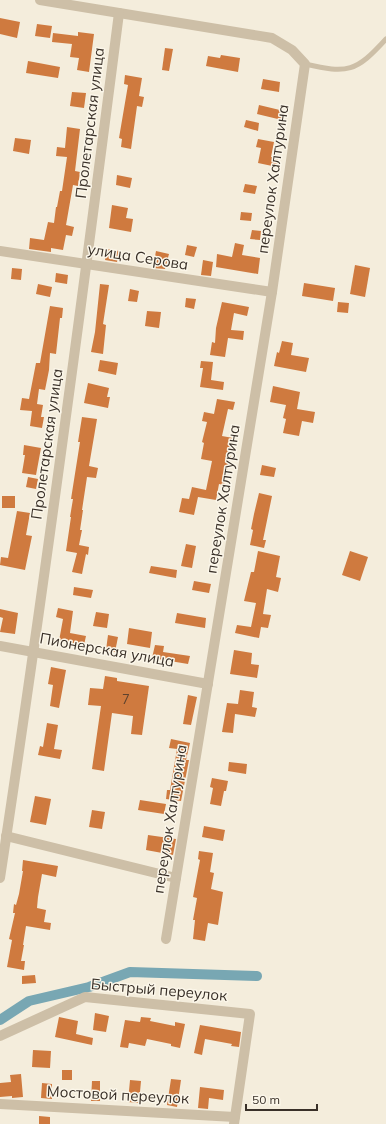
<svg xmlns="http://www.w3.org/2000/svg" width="386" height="1124" viewBox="0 0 386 1124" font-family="Mulish,sans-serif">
<rect width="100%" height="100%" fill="#f4eddc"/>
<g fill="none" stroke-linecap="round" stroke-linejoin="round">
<path stroke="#78a7b3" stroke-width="10" d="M 0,1020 L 29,1001 L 89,987 L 130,972 L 257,976"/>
</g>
<g fill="#cf7a3f">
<path d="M 0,18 L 20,22 L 17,38 L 0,34 Z"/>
<path d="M 37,24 L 52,26 L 50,38 L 35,36 Z"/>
<path d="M 78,32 L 94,34 L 89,72 L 77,70 L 79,58 L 70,57 L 72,44 L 52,42 L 53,33 L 78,36 Z"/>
<path d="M 165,48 L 173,49 L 169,71 L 162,70 Z"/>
<path d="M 221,55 L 240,58 L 238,72 L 206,66 L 208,56 L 220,58 Z"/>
<path d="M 28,61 L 60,67 L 58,78 L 26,73 Z"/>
<path d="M 125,75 L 142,78 L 139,96 L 144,97 L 142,107 L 137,106 L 131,149 L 121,147 L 122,139 L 119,138 L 128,85 L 124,84 Z"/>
<path d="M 263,79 L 280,82 L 279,92 L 261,89 Z"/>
<path d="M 72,92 L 86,93 L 84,108 L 70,106 Z"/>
<path d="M 259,105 L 284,111 L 282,120 L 257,114 Z"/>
<path d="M 246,120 L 259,123 L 258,131 L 244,127 Z"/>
<path d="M 67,127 L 80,129 L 75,171 L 80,172 L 78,186 L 73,185 L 66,225 L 74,227 L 72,236 L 66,235 L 63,250 L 51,248 L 51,252 L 29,249 L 30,238 L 44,240 L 48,222 L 54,223 L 56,207 L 57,207 L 60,191 L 62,191 L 67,157 L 56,156 L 57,147 L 65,148 Z"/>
<path d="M 15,138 L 31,140 L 29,154 L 13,151 Z"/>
<path d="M 258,139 L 274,142 L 271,157 L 278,158 L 277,167 L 258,163 L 261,148 L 256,147 Z"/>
<path d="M 117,175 L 132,178 L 130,188 L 116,185 Z"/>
<path d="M 245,184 L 257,186 L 255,194 L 243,192 Z"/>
<path d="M 112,205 L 128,208 L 126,218 L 133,219 L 131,232 L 109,228 Z"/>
<path d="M 241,212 L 252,213 L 251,221 L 240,220 Z"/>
<path d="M 252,230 L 261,231 L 260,240 L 250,239 Z"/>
<path d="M 235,243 L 244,245 L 242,255 L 260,258 L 258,274 L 216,267 L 217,254 L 232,257 Z"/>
<path d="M 187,245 L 197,247 L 194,257 L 185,255 Z"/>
<path d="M 107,249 L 119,251 L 117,262 L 105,260 Z"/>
<path d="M 156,251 L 169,254 L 165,269 L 153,268 Z"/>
<path d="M 203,260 L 213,262 L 211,276 L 201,275 Z"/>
<path d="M 355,265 L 370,268 L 365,297 L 350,294 Z"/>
<path d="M 12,268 L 22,269 L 21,280 L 11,279 Z"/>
<path d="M 56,273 L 68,275 L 67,284 L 55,282 Z"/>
<path d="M 304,283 L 335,288 L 333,301 L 302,296 Z"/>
<path d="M 38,284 L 52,287 L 50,297 L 36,294 Z"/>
<path d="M 100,284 L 109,285 L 103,324 L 106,325 L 103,354 L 91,352 L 95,332 Z"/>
<path d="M 130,289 L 139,291 L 137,302 L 128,301 Z"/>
<path d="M 186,298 L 196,299 L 194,309 L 185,307 Z"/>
<path d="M 222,302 L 249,307 L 247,316 L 234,313 L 231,330 L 244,331 L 243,340 L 228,338 L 225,357 L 210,355 L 212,342 L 215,343 L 216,328 Z"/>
<path d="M 338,302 L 349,303 L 348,313 L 337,312 Z"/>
<path d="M 50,306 L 63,308 L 62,318 L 60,318 L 56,354 L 50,353 L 49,370 L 45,390 L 39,389 L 37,404 L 43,405 L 41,417 L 44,417 L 42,428 L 30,426 L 32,411 L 20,410 L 22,398 L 29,399 L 36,363 L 40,363 Z"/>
<path d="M 147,311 L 161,312 L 159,328 L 145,326 Z"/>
<path d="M 282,341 L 293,343 L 291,355 L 309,358 L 306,372 L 274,366 L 277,352 L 279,353 Z"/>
<path d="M 100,360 L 118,363 L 116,375 L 98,371 Z"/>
<path d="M 201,361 L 213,362 L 211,380 L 224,382 L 223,390 L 200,387 L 203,368 L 200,368 Z"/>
<path d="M 88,383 L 109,388 L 107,397 L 110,397 L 108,408 L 84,403 Z"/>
<path d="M 273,386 L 300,392 L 297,409 L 315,412 L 313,423 L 302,421 L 299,436 L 283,433 L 286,419 L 283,418 L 286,405 L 270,402 Z"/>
<path d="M 217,399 L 235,402 L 233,410 L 228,409 L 222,436 L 233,438 L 229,456 L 231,456 L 224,485 L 219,484 L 216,500 L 198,497 L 194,515 L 179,512 L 182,498 L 189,499 L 192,487 L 206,490 L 212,461 L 201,459 L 204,443 L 202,442 L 207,422 L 202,421 L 204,412 L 214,414 Z"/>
<path d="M 82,417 L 97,419 L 89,466 L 98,468 L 96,478 L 87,477 L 82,510 L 83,510 L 80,530 L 82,530 L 79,545 L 89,547 L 88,555 L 86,554 L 82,574 L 72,572 L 77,553 L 66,551 L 71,517 L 70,517 L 73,499 L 71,499 L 80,442 L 78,442 Z"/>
<path d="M 24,445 L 41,448 L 36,475 L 22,473 L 25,455 L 23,455 Z"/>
<path d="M 262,465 L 276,468 L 274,477 L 260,475 Z"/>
<path d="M 28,477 L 38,479 L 36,489 L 26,487 Z"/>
<path d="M 259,493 L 272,496 L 263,540 L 266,540 L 264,548 L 250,545 L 253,530 L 251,529 L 254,514 Z"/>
<rect x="2" y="496" width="13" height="12"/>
<path d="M 17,511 L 30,513 L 26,535 L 32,536 L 25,570 L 0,565 L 1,557 L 8,558 Z"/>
<path d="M 186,544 L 196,546 L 192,568 L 181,566 Z"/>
<path d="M 258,551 L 280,556 L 276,577 L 281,578 L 278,592 L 267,589 L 263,614 L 271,615 L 268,628 L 261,627 L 259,638 L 235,633 L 237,625 L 251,627 L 256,603 L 244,601 L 251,572 L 254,572 Z"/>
<path d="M 350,551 L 368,557 L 360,581 L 342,575 Z"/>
<path d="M 151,566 L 177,570 L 176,578 L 149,573 Z"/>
<path d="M 194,581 L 211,584 L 209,593 L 192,590 Z"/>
<path d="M 74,587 L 93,590 L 91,598 L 73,595 Z"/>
<path d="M 58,608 L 73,611 L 70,633 L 86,636 L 84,645 L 59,641 L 63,619 L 56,617 Z"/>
<path d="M 0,609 L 18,613 L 15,634 L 0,632 L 3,618 L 0,617 Z"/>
<path d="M 96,612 L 109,614 L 107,628 L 93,626 Z"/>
<path d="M 177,613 L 206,618 L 205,628 L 175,623 Z"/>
<path d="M 129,628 L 152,632 L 150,648 L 127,644 Z"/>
<path d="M 108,635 L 118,637 L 115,652 L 106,650 Z"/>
<path d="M 155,645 L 164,646 L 163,652 L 190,656 L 188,664 L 152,658 Z"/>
<path d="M 234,650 L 252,653 L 251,664 L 259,665 L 257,678 L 230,674 Z"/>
<path d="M 51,667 L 66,670 L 59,708 L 50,706 L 53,685 L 48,684 Z"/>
<path d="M 105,676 L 117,678 L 117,681 L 149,686 L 142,735 L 131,734 L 133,716 L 112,713 L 104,771 L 92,769 L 101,706 L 88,705 L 90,688 L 103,689 Z"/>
<path d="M 240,690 L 254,692 L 252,707 L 257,708 L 255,717 L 235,714 L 233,733 L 222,732 L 227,703 L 238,704 Z"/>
<path d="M 188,695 L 197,697 L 191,725 L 183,724 Z"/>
<path d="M 47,723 L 58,725 L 54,749 L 62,750 L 60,759 L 38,755 L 40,746 L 43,747 Z"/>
<path d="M 171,739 L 190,743 L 186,760 L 189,760 L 181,801 L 166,799 L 167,790 L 170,790 L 177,749 L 169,748 Z"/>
<path d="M 229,762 L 247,764 L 246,774 L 228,771 Z"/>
<path d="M 212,778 L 228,781 L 226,791 L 224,791 L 221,806 L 210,804 L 213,788 L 210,787 Z"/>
<path d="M 35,796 L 51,799 L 46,825 L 30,822 Z"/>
<path d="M 140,800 L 166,804 L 164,814 L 138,810 Z"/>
<path d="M 92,810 L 105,812 L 102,829 L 89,827 Z"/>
<path d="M 204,826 L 225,830 L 223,841 L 202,837 Z"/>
<path d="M 148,835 L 176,839 L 173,855 L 146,850 Z"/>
<path d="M 199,851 L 213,853 L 210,872 L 214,873 L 211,889 L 223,892 L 218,925 L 208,923 L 205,941 L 193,939 L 195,920 L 193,920 L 197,898 L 193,897 L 200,860 L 198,859 Z"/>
<path d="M 23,860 L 58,866 L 56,877 L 42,874 L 38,897 L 37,908 L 46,910 L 44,922 L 51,923 L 50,930 L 26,926 L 23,945 L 24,945 L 21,961 L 25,961 L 24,970 L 7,967 L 12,940 L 9,939 L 15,913 L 13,913 L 14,904 L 16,905 L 19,894 L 23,871 L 22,871 Z"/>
<path d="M 35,975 L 36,983 L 22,984 L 22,976 Z"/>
<path d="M 95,1013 L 109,1016 L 106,1032 L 93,1030 Z"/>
<path d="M 59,1017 L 78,1021 L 76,1034 L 93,1038 L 92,1045 L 55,1037 Z"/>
<path d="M 141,1017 L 151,1018 L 150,1021 L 175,1026 L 175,1022 L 185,1024 L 180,1048 L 171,1046 L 171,1044 L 147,1039 L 145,1046 L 129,1043 L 128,1048 L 120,1047 L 125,1020 L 140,1022 Z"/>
<path d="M 200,1025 L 241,1032 L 239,1047 L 231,1046 L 232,1044 L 205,1039 L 202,1055 L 194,1053 Z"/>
<path d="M 33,1050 L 51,1051 L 50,1068 L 32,1067 Z"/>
<rect x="62" y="1070" width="10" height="10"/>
<path d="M 21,1074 L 23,1097 L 12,1098 L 12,1096 L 0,1097 L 0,1083 L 11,1082 L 10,1075 Z"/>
<path d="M 171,1079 L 181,1080 L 177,1107 L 167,1105 Z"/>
<path d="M 130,1080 L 141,1081 L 139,1103 L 128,1102 Z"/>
<path d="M 92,1081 L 100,1081 L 100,1101 L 91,1101 Z"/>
<path d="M 42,1083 L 52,1084 L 52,1099 L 41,1098 Z"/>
<path d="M 200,1087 L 224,1090 L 223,1100 L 209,1098 L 208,1109 L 198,1108 Z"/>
<path d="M 39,1116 L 50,1117 L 50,1124 L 39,1124 Z"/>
</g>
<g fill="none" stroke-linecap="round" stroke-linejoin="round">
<path stroke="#cdbfa7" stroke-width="5" d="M 305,64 C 348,74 356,72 386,39"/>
<g stroke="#cdbfa7" stroke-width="10">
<path d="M 40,0 L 272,38 L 292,50 L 305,64 L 272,292 L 166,939"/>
<path d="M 0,251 L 272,292"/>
<path d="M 0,646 L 208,684"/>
<path d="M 6,836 L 176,878"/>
<path d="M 0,878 C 44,590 82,302 119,13"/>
<path d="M 0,1036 L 85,997 L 250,1014 L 234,1124"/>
<path d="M 0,1104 L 235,1117"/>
</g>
</g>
<g text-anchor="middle" stroke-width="3" stroke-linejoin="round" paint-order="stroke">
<g font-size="13" fill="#5e422e">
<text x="126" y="704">7</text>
</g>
<g font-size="15" fill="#393028" stroke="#fbf6e9">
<text transform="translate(90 123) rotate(-83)" y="5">Пролетарская улица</text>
<text transform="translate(273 179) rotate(-82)" y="5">переулок Халтурина</text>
<text transform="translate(138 257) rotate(9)" y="5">улица Серова</text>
<text transform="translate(47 444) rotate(-82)" y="5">Пролетарская улица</text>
<text transform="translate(223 499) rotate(-81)" y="5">переулок Халтурина</text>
<text transform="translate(107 650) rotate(10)" y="5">Пионерская улица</text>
<text transform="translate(170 819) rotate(-81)" y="5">переулок Халтурина</text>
<text transform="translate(159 990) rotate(5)" y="5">Быстрый переулок</text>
<text transform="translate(118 1095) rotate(3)" y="5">Мостовой переулок</text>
</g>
</g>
<path d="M246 1104v6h71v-6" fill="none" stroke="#393028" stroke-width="2"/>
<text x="252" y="1104" font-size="12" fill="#393028" stroke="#fbf6e9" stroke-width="3" paint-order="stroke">50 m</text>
</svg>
